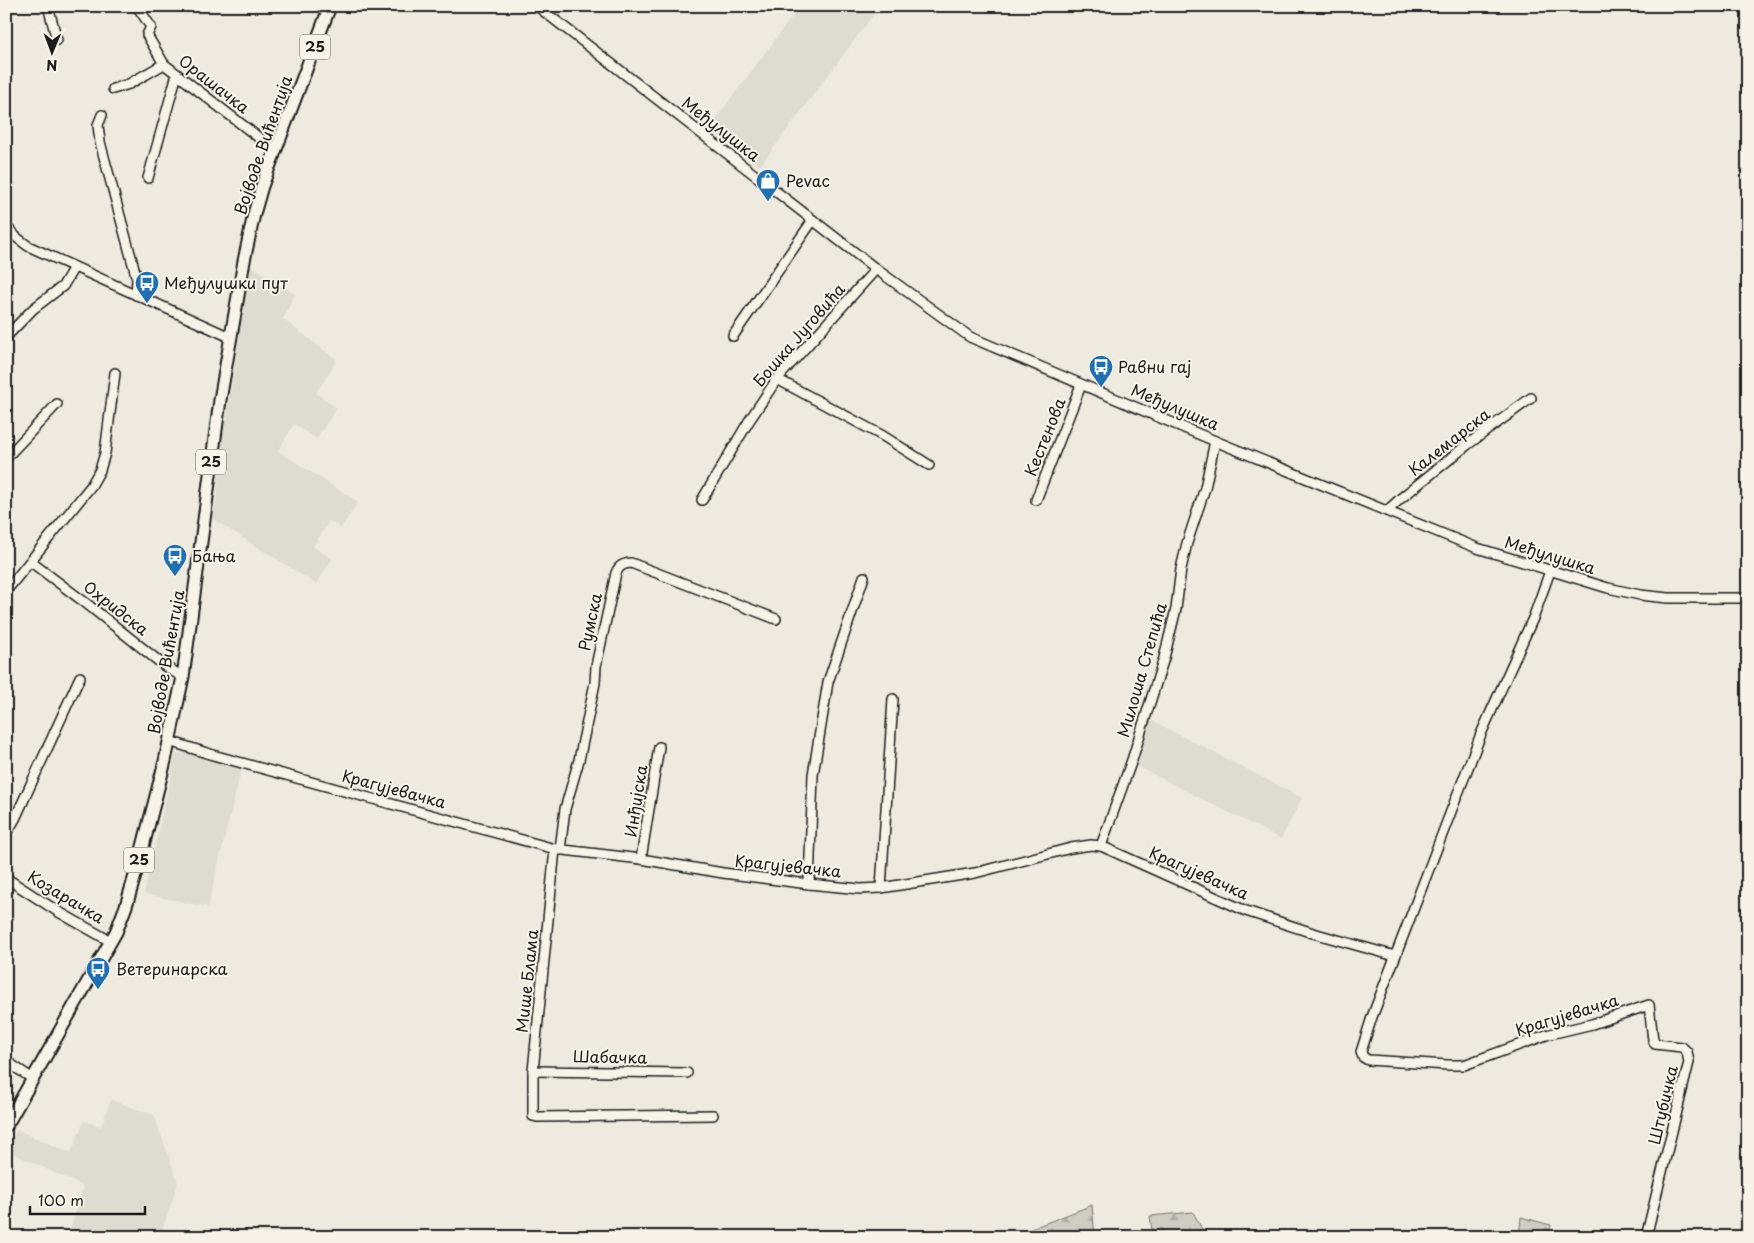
<svg xmlns="http://www.w3.org/2000/svg" width="1754" height="1243" viewBox="0 0 1754 1243" font-family="'Playpen Sans',sans-serif">
<defs>
<pattern id="forest-firs" width="22" height="20" patternUnits="userSpaceOnUse" patternTransform="scale(1.25)"><rect width="22" height="20" fill="#cfccc3"/><path d="M5 1l3.5 6h-7zM16 11l3.5 6h-7z" fill="#b1afa7"/></pattern>
</defs>
<rect width="100%" height="100%" fill="#eeeae0"/>
<filter id="ink" filterUnits="userSpaceOnUse"><feTurbulence type="fractalNoise" baseFrequency=".02" numOctaves="2"/><feDisplacementMap in="SourceGraphic" scale="10" xChannelSelector="R" yChannelSelector="G"/><feConvolveMatrix kernelMatrix="1 2 1 2 8 2 1 2 1" color-interpolation-filters="sRGB"/></filter>
<g filter="url(#ink)">
<g fill="#dedbd1">
<path d="M 800,6 L 880,6 L 760,166 L 709,128 Z"/>
<path d="M 252,266 L 295,294 L 283,319 L 337,360 L 316,393 L 337,408 L 316,439 L 294,424 L 278,451 L 358,502 L 341,528 L 329,521 L 313,547 L 332,559 L 316,584 L 213,519 L 218,488 L 219,452 L 226,419 L 239,341 L 240,319 Z"/>
<path d="M 1149,719 L 1302,798 L 1281,839 L 1135,765 Z"/>
<path d="M 185,752 L 242,767 L 208,907 L 144,894 L 176,754 Z"/>
<path d="M 111,1100 L 154,1115 L 178,1183 L 160,1237 L 68,1237 L 83,1186 L 6,1150 L 6,1146 L 17,1130 L 71,1153 L 84,1121 L 101,1127 Z"/>
</g>
<g fill="url(#forest-firs)" stroke="#767470">
<path d="M 1092,1205 L 1095,1237 L 1010,1237 Z"/>
<path d="M 1193,1212 L 1206,1237 L 1153,1237 L 1150,1216 Z"/>
<path d="M 1521,1217 L 1551,1225 L 1548,1237 L 1519,1237 Z"/>
</g>
<g fill="none" stroke-linecap="round" stroke-linejoin="round">
<defs>
<g id="minor">
<path d="M 48,6 L 57,40"/>
<path d="M 137,6 L 151,27 L 147,35 L 164,64 L 276,151"/>
<path d="M 537,6 L 876,269 L 970,337 L 1215,441 L 1477,548 L 1608,588 L 1640,595 L 1668,598 L 1748,598"/>
<path d="M 113,89 L 129,84 L 164,64"/>
<path d="M 102,115 L 98,125 L 100,142 L 137,279 L 136,295"/>
<path d="M 148,178 L 177,74"/>
<path d="M 6,226 L 16,237 L 28,246 L 230,337"/>
<path d="M 733,336 L 813,220"/>
<path d="M 6,337 L 33,309 L 63,286 L 74,267"/>
<path d="M 777,379 L 883,436 L 929,465"/>
<path d="M 6,458 L 57,404"/>
<path d="M 702,500 L 749,421 L 777,379 L 876,269"/>
<path d="M 1036,500 L 1081,385"/>
<path d="M 1387,511 L 1400,499 L 1467,445 L 1531,398"/>
<path d="M 31,562 L 87,604 L 166,667 L 183,677"/>
<path d="M 1550,571 L 1534,616 L 1481,734 L 1450,814 L 1372,1017 L 1361,1052 L 1363,1057 L 1368,1060 L 1448,1065 L 1464,1065 L 1546,1035 L 1592,1024 L 1649,1005 L 1653,1040 L 1655,1044 L 1682,1047 L 1687,1052 L 1689,1062 L 1646,1237"/>
<path d="M 6,591 L 91,486 L 100,470 L 105,453 L 115,373"/>
<path d="M 169,741 L 213,755 L 555,849 L 641,859 L 723,873 L 809,884 L 860,889 L 881,888 L 975,873 L 1071,848 L 1091,845 L 1101,846 L 1246,911 L 1313,933 L 1395,956"/>
<path d="M 6,834 L 15,819 L 80,677"/>
<path d="M 1101,846 L 1132,760 L 1164,658 L 1176,609 L 1181,569 L 1187,543 L 1205,488 L 1215,441"/>
<path d="M 555,849 L 533,1071 L 533,1116 L 537,1117 L 713,1115"/>
<path d="M 560,850 L 565,809 L 579,760 L 595,683 L 596,666 L 616,573 C 619,566 622,564 631,563 L 776,619"/>
<path d="M 641,859 L 659,747"/>
<path d="M 6,878 L 57,911 L 110,941"/>
<path d="M 809,884 L 813,775 L 828,682 L 864,577"/>
<path d="M 881,888 L 893,699"/>
<path d="M 6,1061 L 33,1079"/>
<path d="M 533,1071 L 687,1073"/>
<path d="M 1745,1237 L 1748,1224"/>
</g>
<path id="major" d="M 6,1126 L 116,932 L 126,906 L 139,862 L 165,761 L 183,677 L 220,400 L 244,261 L 254,214 L 262,186 L 330,6"/>
</defs>
<use href="#minor" stroke="#1c1c1c" stroke-width="12"/>
<use href="#major" stroke="#1c1c1c" stroke-width="15"/>
<use href="#minor" stroke="#f7f3e8" stroke-width="9"/>
<use href="#major" stroke="#f7f3e8" stroke-width="11"/>
</g>
</g>
<defs>
<symbol id="shop-pin" viewBox="-11 -11 22 30"><path d="M0 17L-7.5 6A9.5 9.5 0 1 1 7.5 6Z" fill="#1f6fb2" stroke="#f7f3e8"/><path d="M-5-2.5h2.3a2.7 3.5 0 0 1 5.4 0H5L5.5 6h-11ZM-1.5-2.5h3a1.5 2.3 0 0 0-3 0Z" fill="#fff"/></symbol>
<symbol id="bus-pin" viewBox="-11 -11 22 30"><path d="M0 17L-7.5 6A9.5 9.5 0 1 1 7.5 6Z" fill="#1f6fb2" stroke="#f7f3e8"/><path d="M-5-6H5V4H4V6H2V4H-2V6H-4V4H-5ZM-3.5-4V0h7V-4ZM-3.5 1.2v1.5H-2V1.2ZM2 1.2v1.5H3.5V1.2Z" fill="#fff"/></symbol>
</defs>
<g fill-rule="evenodd">
<use href="#shop-pin" x="754" y="167" width="28" height="38"/>
<use href="#bus-pin" x="133" y="269" width="28" height="38"/>
<use href="#bus-pin" x="1087" y="353" width="28" height="38"/>
<use href="#bus-pin" x="161" y="542" width="28" height="38"/>
<use href="#bus-pin" x="84" y="955" width="28" height="38"/>
</g>
<g text-anchor="middle" stroke-width="4" stroke-linejoin="round" paint-order="stroke">
<g fill="#f7f3e8" stroke="#5e5c59" stroke-width="1">
<rect x="300" y="34.5" width="30" height="25" rx="4"/>
<rect x="196" y="449.5" width="30" height="25" rx="4"/>
<rect x="124" y="847.5" width="30" height="25" rx="4"/>
</g>
<g font-size="15" font-weight="bold" fill="#1c1c1c">
<text x="315" y="52">25</text>
<text x="211" y="467">25</text>
<text x="139" y="865">25</text>
</g>
<g font-size="16" fill="#1c1c1c" stroke="#f7f3e8">
<text transform="translate(214 84) rotate(38)" y="6">Орашачка</text>
<text transform="translate(721 129) rotate(38)" y="6">Међулушка</text>
<text transform="translate(263 145) rotate(-71)" y="6">Војводе Вићентија</text>
<text transform="translate(799 335) rotate(-49)" y="6">Бошка Југовића</text>
<text transform="translate(1175 407) rotate(23)" y="6">Међулушка</text>
<text transform="translate(1045 437) rotate(-68)" y="6">Кестенова</text>
<text transform="translate(1449 442) rotate(-38)" y="6">Калемарска</text>
<text transform="translate(1550 555) rotate(17)" y="6">Међулушка</text>
<text transform="translate(116 608) rotate(38)" y="6">Охридска</text>
<text transform="translate(590 622) rotate(-78)" y="6">Румска</text>
<text transform="translate(166 662) rotate(-80)" y="6">Војводе Вићентија</text>
<text transform="translate(1142 670) rotate(-74)" y="6">Милоша Степића</text>
<text transform="translate(394 789) rotate(15)" y="6">Крагујевачка</text>
<text transform="translate(636 801) rotate(-81)" y="6">Инђијска</text>
<text transform="translate(788 866) rotate(6)" y="6">Крагујевачка</text>
<text transform="translate(1199 873) rotate(24)" y="6">Крагујевачка</text>
<text transform="translate(66 897) rotate(31)" y="6">Козарачка</text>
<text transform="translate(527 981) rotate(-84)" y="6">Мише Блама</text>
<text transform="translate(1567 1015) rotate(-17)" y="6">Крагујевачка</text>
<text transform="translate(610 1057) rotate(1)" y="6">Шабачка</text>
<text transform="translate(1663 1105) rotate(-77)" y="6">Штубичка</text>
</g>
<g font-size="16" fill="#1c1c1c" stroke="#f7f3e8" text-anchor="start">
<text x="786" y="187">Pevac</text>
<text x="164" y="289">Међулушки пут</text>
<text x="1118" y="373">Равни гај</text>
<text x="192" y="562">Бања</text>
<text x="116" y="975">Ветеринарска</text>
</g>
</g>
<rect width="1754" height="1243" fill="none" stroke="#f7f3e8" stroke-width="25"/>
<rect x="12" y="12" width="1729" height="1218" fill="none" stroke="#1c1c1c" stroke-width="2" filter="url(#ink)"/>
<g transform="translate(52 52) rotate(181)" stroke="#f7f3e8" stroke-width="4" paint-order="stroke">
<path d="M0-4L9 19L0 12L-9 19Z" fill="#1c1c1c"/>
<text y="-8" font-size="14" font-weight="bold" text-anchor="middle" fill="#1c1c1c">N</text>
</g>
<path d="M30 1206v8h115v-8" fill="none" stroke="#1c1c1c" stroke-width="2.5"/>
<text x="38" y="1206" font-size="15" fill="#1c1c1c" stroke="#f7f3e8" stroke-width="4" paint-order="stroke">100 m</text>
</svg>
